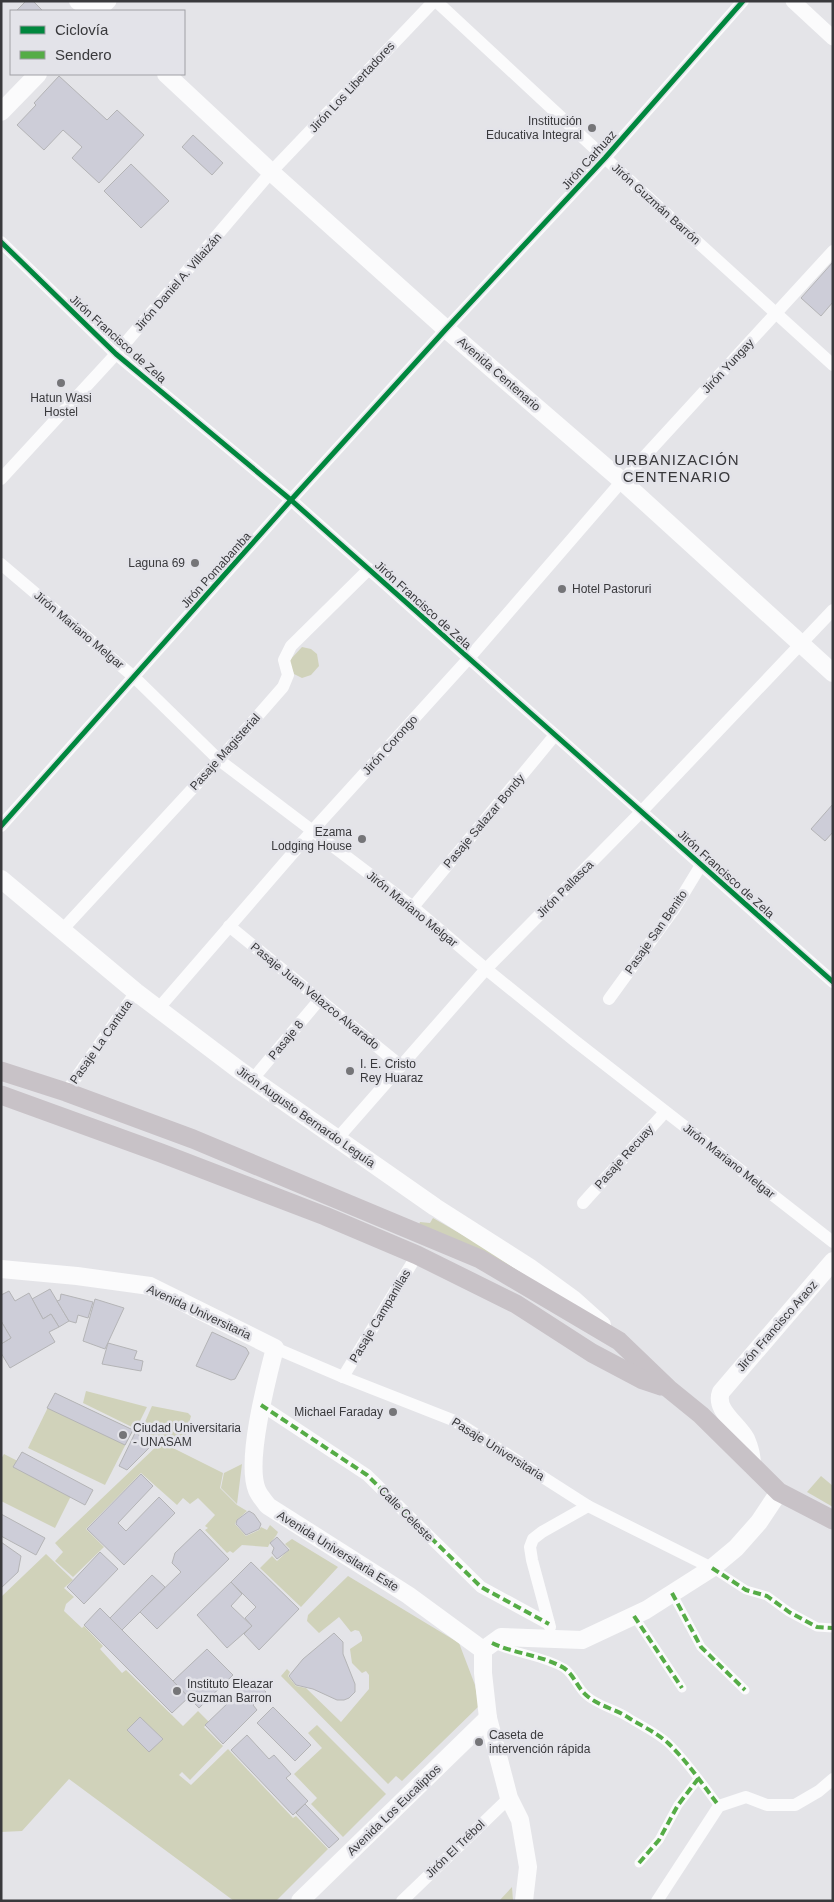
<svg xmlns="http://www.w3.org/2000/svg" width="834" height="1902" viewBox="0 0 834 1902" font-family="Arial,sans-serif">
<rect width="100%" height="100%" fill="#e4e4e8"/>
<g fill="#d0d2ba">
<path d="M 302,647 L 311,649 L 317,654 L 319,666 L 311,675 L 302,678 L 294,674 L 289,661 Z"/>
<path d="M 433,1218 L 482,1246 L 538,1284 L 417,1230 L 420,1222 L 430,1223 Z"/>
<path d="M 86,1391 L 147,1407 L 136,1429 L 83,1403 Z"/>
<path d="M 55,1393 L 133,1430 L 105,1485 L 28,1448 Z"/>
<path d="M 152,1406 L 188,1413 L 191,1416 L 182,1448 L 160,1438 L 155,1440 L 141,1431 Z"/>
<path d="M 161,1442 L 223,1473 L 220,1488 L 237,1505 L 247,1511 L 237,1520 L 235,1524 L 246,1536 L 259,1530 L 261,1527 L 267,1530 L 270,1525 L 278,1532 C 276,1538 270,1541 268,1547 L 242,1545 L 233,1553 L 230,1551 L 227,1553 L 205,1530 L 208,1528 L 205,1526 L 215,1515 L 198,1498 L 190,1504 L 183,1498 L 177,1505 L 141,1473 L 86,1529 L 104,1547 L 73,1577 L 55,1561 L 63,1552 L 55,1543 Z"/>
<path d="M 4,1454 L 74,1490 L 55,1528 L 1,1501 L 1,1459 Z"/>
<path d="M 242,1464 L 237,1504 L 221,1488 L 224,1473 Z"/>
<path d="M 821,1476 L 833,1486 L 833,1507 L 807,1492 Z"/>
<path d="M 292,1539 L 338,1567 L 301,1607 L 260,1568 L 272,1556 L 277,1561 L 290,1549 L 285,1544 Z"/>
<path d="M 46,1554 L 73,1580 L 64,1588 L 74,1597 L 66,1604 L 64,1611 L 82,1628 L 84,1626 L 103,1646 L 100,1649 L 122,1673 L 126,1670 L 183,1726 L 198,1711 L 209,1722 L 204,1727 L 223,1746 L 190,1780 L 182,1772 L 179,1775 L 191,1785 L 228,1749 L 293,1818 L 296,1816 L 328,1849 L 276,1901 L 234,1901 L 69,1779 L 22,1831 L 1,1832 L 1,1597 Z"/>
<path d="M 348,1576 L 459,1643 L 475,1685 L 479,1706 L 402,1781 L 396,1776 L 388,1784 L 281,1676 L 287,1669 L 290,1672 L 288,1676 L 296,1686 L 306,1688 L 341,1722 L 369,1689 L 369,1675 L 366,1671 L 362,1673 L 352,1663 L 350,1649 L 362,1641 L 362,1637 L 359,1631 L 355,1630 L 351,1632 L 339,1617 L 319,1633 L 307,1621 L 308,1615 Z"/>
<path d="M 317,1725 L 386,1794 L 343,1837 L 311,1804 L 317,1798 L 294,1774 L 322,1748 L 308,1733 Z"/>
<path d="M 512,1887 L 513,1901 L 499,1901 Z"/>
</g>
<g fill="#cdcdd8" stroke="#b4b4b6">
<path d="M 26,1 L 33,1 L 43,11 L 16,11 Z"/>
<path d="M 59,76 L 107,120 L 117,110 L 144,135 L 99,183 L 72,158 L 82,147 L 63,130 L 44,150 L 17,125 L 36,105 L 34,103 Z"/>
<path d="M 193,135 L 223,163 L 212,175 L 182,147 Z"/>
<path d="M 131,164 L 169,201 L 141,228 L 104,191 Z"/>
<path d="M 833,262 L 833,302 L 821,316 L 801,298 Z"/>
<path d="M 833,804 L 833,832 L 825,841 L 811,829 Z"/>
<path d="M 50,1289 L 69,1321 L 59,1327 L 51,1314 L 43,1319 L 32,1299 Z"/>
<path d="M 9,1291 L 15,1301 L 29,1293 L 43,1319 L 51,1314 L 59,1327 L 49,1332 L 55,1342 L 10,1368 L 1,1353 L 1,1344 L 11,1338 L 1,1321 L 1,1295 Z"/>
<path d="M 61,1294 L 93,1302 L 88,1318 L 78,1315 L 76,1323 L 69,1321 L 57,1301 L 60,1300 Z"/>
<path d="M 95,1299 L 124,1308 L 105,1349 L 83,1341 Z"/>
<path d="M 1,1321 L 11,1338 L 1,1344 Z"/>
<path d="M 212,1332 L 246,1348 L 249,1353 L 235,1379 L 231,1380 L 196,1366 Z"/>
<path d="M 108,1343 L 137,1351 L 134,1359 L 143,1361 L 141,1371 L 102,1364 Z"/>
<path d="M 55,1393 L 133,1430 L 125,1445 L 47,1408 Z"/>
<path d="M 135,1433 L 154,1443 L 127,1470 L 119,1466 Z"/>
<path d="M 22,1452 L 93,1490 L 85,1505 L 13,1467 Z"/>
<path d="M 141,1474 L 153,1486 L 118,1523 L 126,1531 L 159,1497 L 175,1513 L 124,1565 L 87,1529 Z"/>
<path d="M 249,1511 L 254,1514 L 261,1524 L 259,1529 L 246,1535 L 236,1524 L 237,1520 Z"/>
<path d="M 1,1514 L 45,1538 L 36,1555 L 1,1536 Z"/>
<path d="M 200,1529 L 229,1559 L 157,1629 L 140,1612 L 181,1572 L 172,1563 L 175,1553 Z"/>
<path d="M 277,1537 L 289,1550 L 277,1559 L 272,1553 L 274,1548 L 270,1543 Z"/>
<path d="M 1,1542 L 21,1556 L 18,1572 L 1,1588 Z"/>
<path d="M 100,1552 L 118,1569 L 84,1604 L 67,1587 Z"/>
<path d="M 251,1562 L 299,1609 L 259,1650 L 244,1634 L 252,1626 L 245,1618 L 256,1607 L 231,1582 Z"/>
<path d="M 152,1575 L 165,1587 L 122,1630 L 110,1618 Z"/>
<path d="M 231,1582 L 242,1594 L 231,1606 L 252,1626 L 227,1648 L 197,1615 Z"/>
<path d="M 100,1608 L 189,1697 L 172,1713 L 84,1625 Z"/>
<path d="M 334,1633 L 343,1642 L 343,1654 L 355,1684 L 355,1692 L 349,1698 L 344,1700 L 337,1700 L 313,1689 L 296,1685 L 289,1676 L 303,1659 Z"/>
<path d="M 207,1649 L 233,1675 L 199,1708 L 173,1681 Z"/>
<path d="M 253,1679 L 266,1692 L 253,1705 L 257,1710 L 223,1744 L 205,1725 Z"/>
<path d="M 273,1707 L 311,1745 L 295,1761 L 257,1723 Z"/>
<path d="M 140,1717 L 163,1739 L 149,1752 L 127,1730 Z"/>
<path d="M 247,1735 L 269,1759 L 274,1755 L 291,1774 L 286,1778 L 308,1801 L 293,1815 L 231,1750 Z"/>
<path d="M 305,1804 L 339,1839 L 329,1848 L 296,1813 Z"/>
</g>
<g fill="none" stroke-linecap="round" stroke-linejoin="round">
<g stroke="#fbfbfc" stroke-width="9">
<path d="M 712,1568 L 746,1590 L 767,1596 L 789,1612 L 817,1627 L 833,1628"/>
<path d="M 672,1593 L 701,1647 L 745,1690"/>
<path d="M 634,1616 L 682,1688"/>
<path d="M 492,1643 C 515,1654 542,1655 564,1668 C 574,1675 577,1687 586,1695 C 598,1706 616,1709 629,1718 C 642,1726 657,1733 668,1743 C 687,1761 703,1785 719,1806"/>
<path d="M 639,1863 L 659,1840 L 678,1805 L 698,1779"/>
</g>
<g stroke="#fbfbfc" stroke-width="12">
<path d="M 436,1 L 605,158 L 833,365"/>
<path d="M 1,242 L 116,354 L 291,500 L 833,982"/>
<path d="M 1,479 L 116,354 L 271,172 L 434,1"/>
<path d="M 1,564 L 134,677 L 219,760 L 413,907 L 486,969 L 575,1041 L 833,1242"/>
<path d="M 1,826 L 291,500 L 446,329 L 605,158 L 743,1"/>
<path d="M 413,907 L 555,735"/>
<path d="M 229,926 L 401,1066"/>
<path d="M 63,929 L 219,760 L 283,687 L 288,675 L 284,660 L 291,646 L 369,569"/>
<path d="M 609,999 L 675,908 L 701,865"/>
<path d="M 158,1009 L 312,831 L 469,658 L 622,481 L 833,251"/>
<path d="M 252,1080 L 320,999"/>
<path d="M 66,1092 L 136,992"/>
<path d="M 337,1139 L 486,969 L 641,812 L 833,610"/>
<path d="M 583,1203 L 665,1112"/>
<path d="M 275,1348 L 343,1377 L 455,1421 L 588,1506 L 712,1568"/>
<path d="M 343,1377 L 417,1255"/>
<path d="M 261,1405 L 367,1475 L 481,1587 L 549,1624"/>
<path d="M 550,1627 L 532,1560 L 530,1547 L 533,1539 L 542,1532 L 588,1506"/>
<path d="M 402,1901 L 509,1798"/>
<path d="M 657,1901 L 719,1806 L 746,1797 L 767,1805 L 795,1805 L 819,1791 L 833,1779"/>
</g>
<g stroke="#fbfbfc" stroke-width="15">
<path d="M 793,1 L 833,38"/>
<path d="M 99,11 L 109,1"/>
</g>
<g stroke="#fbfbfc" stroke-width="18">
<path d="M 78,1 L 99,11"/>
<path d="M 166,74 L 271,172 L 446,329 L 622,481 L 833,673"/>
<path d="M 1,112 L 38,74"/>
<path d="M 1,879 L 136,992 L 239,1070 L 435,1207 L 529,1267 L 573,1299 L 602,1325"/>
<path d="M 1,1269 L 77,1276 L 150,1286 L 275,1348 C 267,1379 245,1461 257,1490 C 259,1495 264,1501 268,1506 L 408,1595 L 483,1650"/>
<path d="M 752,1466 C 752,1456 750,1448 746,1439 C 738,1424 714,1410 721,1392 L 833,1261"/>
<path d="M 300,1901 L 488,1718"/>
<path d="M 524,1901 L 528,1867 L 520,1820 L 509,1798 L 488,1718 L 483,1673 L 483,1650 L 501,1637 L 582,1640 L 646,1610 L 712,1568 L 736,1548 L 759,1522 L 779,1492"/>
</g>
<g stroke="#c8c2c7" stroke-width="19">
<path d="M 1,1071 L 66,1092 L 193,1139 L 480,1259 L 619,1341 L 669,1389 L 701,1415 L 779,1492 L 833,1520"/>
<path d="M 1,1095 L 161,1153 L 325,1216 L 417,1255 L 516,1304 L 592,1353 L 643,1380 L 661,1386"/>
</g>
<g stroke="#55ac46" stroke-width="4" stroke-dasharray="8 4" stroke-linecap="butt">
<path d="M 261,1405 L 367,1475 L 481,1587 L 549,1624"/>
<path d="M 712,1568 L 746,1590 L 767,1596 L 789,1612 L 817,1627 L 833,1628"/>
<path d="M 672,1593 L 701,1647 L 745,1690"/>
<path d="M 634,1616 L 682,1688"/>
<path d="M 492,1643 C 515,1654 542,1655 564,1668 C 574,1675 577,1687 586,1695 C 598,1706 616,1709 629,1718 C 642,1726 657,1733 668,1743 C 687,1761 703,1785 719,1806"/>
<path d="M 639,1863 L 659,1840 L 678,1805 L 698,1779"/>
</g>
<defs>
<g id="cycleway">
<path d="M 1,242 L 116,354 L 291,500 L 833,982"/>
<path d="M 1,826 L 291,500 L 446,329 L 605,158 L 743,1"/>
</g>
</defs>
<use href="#cycleway" stroke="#e3e3e9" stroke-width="8"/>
<use href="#cycleway" stroke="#00873e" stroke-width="5"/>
</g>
<g fill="#757578" stroke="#e3e3e9" stroke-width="2">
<circle cx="592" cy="128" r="5"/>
<circle cx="61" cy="383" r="5"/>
<circle cx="195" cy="563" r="5"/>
<circle cx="562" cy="589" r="5"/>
<circle cx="362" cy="839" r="5"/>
<circle cx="350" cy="1071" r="5"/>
<circle cx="393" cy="1412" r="5"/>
<circle cx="123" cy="1435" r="5"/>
<circle cx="177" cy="1691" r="5"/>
<circle cx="479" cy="1742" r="5"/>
</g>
<g text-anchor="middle" stroke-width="5" stroke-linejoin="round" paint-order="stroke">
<g font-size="12" fill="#39393c" stroke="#e3e3e9">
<text transform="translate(352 87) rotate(-47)" y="4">Jirón Los Libertadores</text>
<text transform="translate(589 160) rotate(-48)" y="4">Jirón Carhuaz</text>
<text transform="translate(656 204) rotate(42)" y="4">Jirón Guzmán Barrón</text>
<text transform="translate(178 282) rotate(-49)" y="4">Jirón Daniel A. Villaizán</text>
<text transform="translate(118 339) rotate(42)" y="4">Jirón Francisco de Zela</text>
<text transform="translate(728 366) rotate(-47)" y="4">Jirón Yungay</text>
<text transform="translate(499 374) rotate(41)" y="4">Avenida Centenario</text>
<text transform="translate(216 570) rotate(-48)" y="4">Jirón Pomabamba</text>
<text transform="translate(423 605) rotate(42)" y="4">Jirón Francisco de Zela</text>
<text transform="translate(79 630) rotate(40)" y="4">Jirón Mariano Melgar</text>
<text transform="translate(390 745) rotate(-48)" y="4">Jirón Corongo</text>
<text transform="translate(225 752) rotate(-48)" y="4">Pasaje Magisterial</text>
<text transform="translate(484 821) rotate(-50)" y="4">Pasaje Salazar Bondy</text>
<text transform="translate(726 874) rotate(42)" y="4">Jirón Francisco de Zela</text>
<text transform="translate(565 889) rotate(-45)" y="4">Jirón Pallasca</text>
<text transform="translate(412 909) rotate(39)" y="4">Jirón Mariano Melgar</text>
<text transform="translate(656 932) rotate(-55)" y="4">Pasaje San Benito</text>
<text transform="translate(315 996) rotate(39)" y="4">Pasaje Juan Velazco Alvarado</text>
<text transform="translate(286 1040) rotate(-50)" y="4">Pasaje 8</text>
<text transform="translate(101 1042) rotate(-55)" y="4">Pasaje La Cantuta</text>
<text transform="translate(306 1117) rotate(35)" y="4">Jirón Augusto Bernardo Leguía</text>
<text transform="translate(624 1157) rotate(-48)" y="4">Pasaje Recuay</text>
<text transform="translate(729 1161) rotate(38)" y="4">Jirón Mariano Melgar</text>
<text transform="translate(199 1312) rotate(25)" y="4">Avenida Universitaria</text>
<text transform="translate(380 1316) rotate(-59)" y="4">Pasaje Campanillas</text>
<text transform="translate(777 1326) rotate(-49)" y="4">Jirón Francisco Araoz</text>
<text transform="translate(498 1449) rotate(32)" y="4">Pasaje Universitaria</text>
<text transform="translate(406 1514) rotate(45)" y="4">Calle Celeste</text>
<text transform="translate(338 1551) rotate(32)" y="4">Avenida Universitaria Este</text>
<text transform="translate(394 1810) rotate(-44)" y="4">Avenida Los Eucaliptos</text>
<text transform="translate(455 1849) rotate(-44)" y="4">Jirón El Trébol</text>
</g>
<g font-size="12" fill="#39393c" stroke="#e3e3e9" text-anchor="start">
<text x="582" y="125" text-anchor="end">Institución<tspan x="582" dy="14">Educativa Integral</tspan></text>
<text x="61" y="402" text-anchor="middle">Hatun Wasi<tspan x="61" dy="14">Hostel</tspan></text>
<text x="185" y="567" text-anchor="end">Laguna 69</text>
<text x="572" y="593">Hotel Pastoruri</text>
<text x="352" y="836" text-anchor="end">Ezama<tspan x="352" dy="14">Lodging House</tspan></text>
<text x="360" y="1068">I. E. Cristo<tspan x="360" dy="14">Rey Huaraz</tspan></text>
<text x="383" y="1416" text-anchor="end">Michael Faraday</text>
<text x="133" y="1432">Ciudad Universitaria<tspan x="133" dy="14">- UNASAM</tspan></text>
<text x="187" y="1688">Instituto Eleazar<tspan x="187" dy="14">Guzman Barron</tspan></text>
<text x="489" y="1739">Caseta de<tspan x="489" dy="14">intervención rápida</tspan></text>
</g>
<g font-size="15" letter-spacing="1" fill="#39393c" stroke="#e3e3e9">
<text x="677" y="465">URBANIZACIÓN<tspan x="677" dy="17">CENTENARIO</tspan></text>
</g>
</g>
<rect width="834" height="1902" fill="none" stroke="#39393c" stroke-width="5"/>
<rect x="10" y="10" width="175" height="65" fill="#e3e3e9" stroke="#9f9fa4"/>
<rect x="20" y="26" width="25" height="8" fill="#00873e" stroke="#9f9fa4"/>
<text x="55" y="35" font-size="15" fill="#39393c">Ciclovía</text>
<rect x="20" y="51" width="25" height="8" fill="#55ac46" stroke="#9f9fa4"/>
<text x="55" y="60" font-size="15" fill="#39393c">Sendero</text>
</svg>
